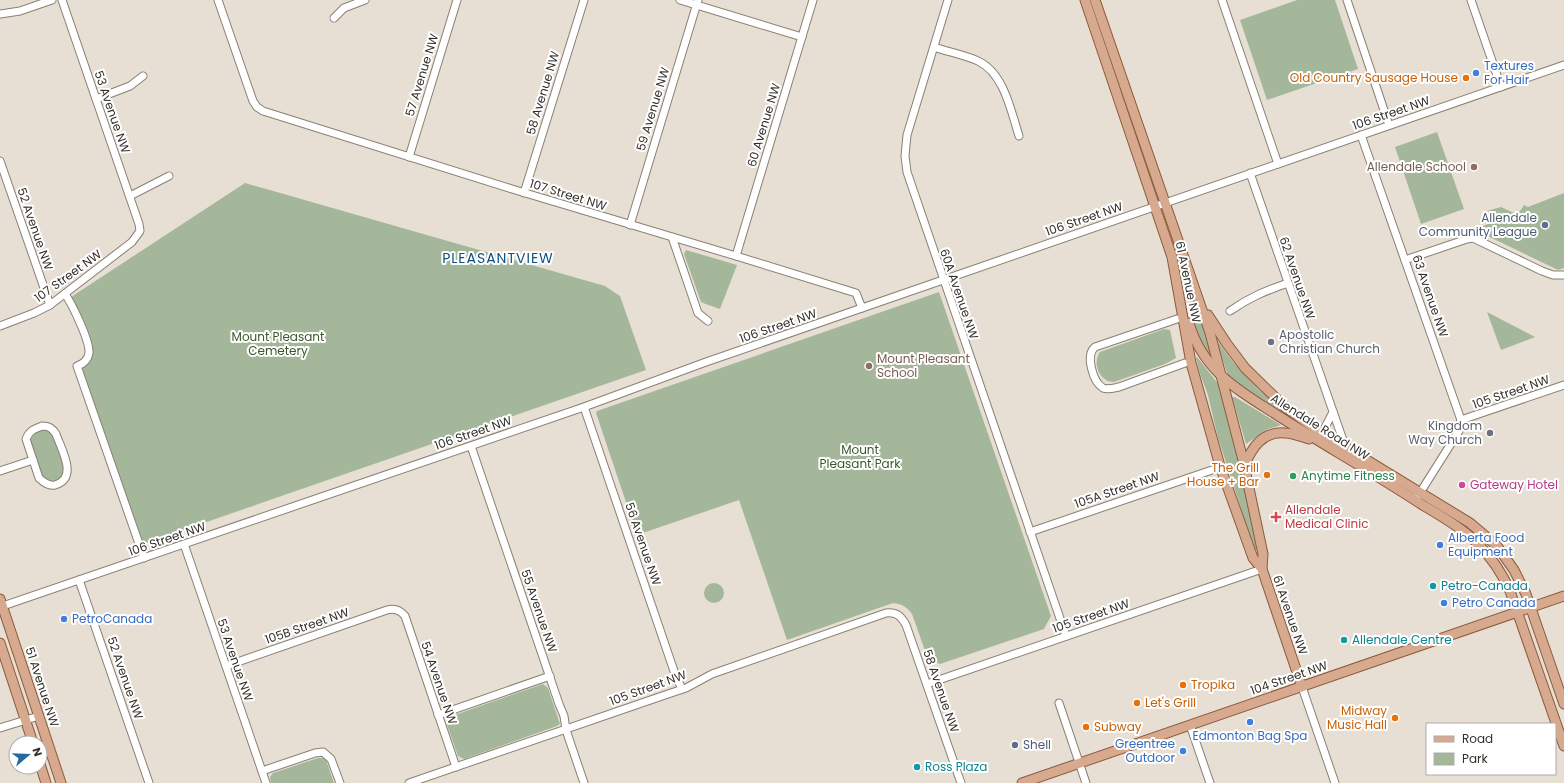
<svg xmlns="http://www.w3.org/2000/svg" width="1564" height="783" viewBox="0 0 1564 783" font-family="Poppins,sans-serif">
<rect width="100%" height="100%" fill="#e8dfd4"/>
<g fill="#a4b79a">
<path d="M 1297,0 L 1335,0 L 1358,69 L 1267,100 L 1240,20 Z"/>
<path d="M 1437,132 L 1464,209 L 1421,224 L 1395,147 Z"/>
<path d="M 245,183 L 605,286 L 620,296 L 646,370 L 143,544 L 82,369 L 87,362 L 92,353 L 76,306 L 71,297 Z"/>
<path d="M 1564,193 L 1564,268 L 1558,270 L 1475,230 L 1492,222 L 1487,211 L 1501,207 L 1514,213 L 1521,210 L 1524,205 L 1528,207 Z"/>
<path d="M 1166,221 L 1167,221 L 1202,319 L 1214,359 L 1212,362 L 1197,335 L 1179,261 Z"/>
<path d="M 686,250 L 737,265 L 720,309 C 717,308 703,303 701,302 L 684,254 Z"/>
<path d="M 939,292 L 1051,616 L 1044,629 L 940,664 L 928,659 L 912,614 C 907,607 902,604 893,603 L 787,640 L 739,500 L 637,535 L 596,413 L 597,411 Z"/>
<path d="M 1487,312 L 1535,337 L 1501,350 Z"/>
<path d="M 1164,329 L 1170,330 L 1176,358 L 1165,364 L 1114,382 C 1099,382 1092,363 1100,352 Z"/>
<path d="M 1216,339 L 1233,362 L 1258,389 L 1281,409 L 1313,434 L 1229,379 Z"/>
<path d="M 1197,357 L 1220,386 L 1258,547 L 1257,550 L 1254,548 L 1218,438 L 1208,395 L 1200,374 L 1196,358 Z"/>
<path d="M 1232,397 L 1235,397 L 1281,425 L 1268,429 L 1246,444 Z"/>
<path d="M 42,430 L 47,430 L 53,435 L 64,468 C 64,473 63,478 57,480 C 39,487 34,452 29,439 L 34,432 Z"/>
<circle cx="714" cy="593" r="10"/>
<path d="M 543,684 L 548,688 L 560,724 L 557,726 L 464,759 L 458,756 L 446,722 L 449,717 Z"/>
<path d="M 318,758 L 323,758 L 326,760 L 334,783 L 271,783 L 270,777 L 273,773 Z"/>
</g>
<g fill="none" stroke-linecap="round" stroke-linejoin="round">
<defs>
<g id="minor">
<path d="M 218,0 L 253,101 L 257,107 L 263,111 L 512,189 L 736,256 L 856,293 L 862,308"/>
<path d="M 680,0 L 802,37"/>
<path d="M 948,0 L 907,135 L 905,156 L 907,172 L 1066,636"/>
<path d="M 1222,0 L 1278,164"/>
<path d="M 1347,0 L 1389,125"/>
<path d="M 1471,0 L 1501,87"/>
<path d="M 0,14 L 20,11 L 52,0"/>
<path d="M 334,18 L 344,8 L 365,0"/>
<path d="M 934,47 C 948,52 965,55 978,61 C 1004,73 1011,111 1019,136"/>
<path d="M 96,99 L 130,86 L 143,76"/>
<path d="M 1361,135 L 1461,420"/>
<path d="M 409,157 L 457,0"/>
<path d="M 0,161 L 50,305"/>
<path d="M 1250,173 L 1345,446"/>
<path d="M 524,193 L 584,0"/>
<path d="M 130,196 L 169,176"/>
<path d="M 630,225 L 698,0"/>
<path d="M 672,237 L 698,313 L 708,321"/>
<path d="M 736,256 L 813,0"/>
<path d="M 1405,260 L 1467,239 L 1473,238 L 1542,271 L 1553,275 L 1564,275"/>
<path d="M 65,294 C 72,304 90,341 89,353 C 88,360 83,364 77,366 L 144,558"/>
<path d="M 1230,311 C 1250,297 1265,291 1288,283"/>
<path d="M 1177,319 L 1095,347 C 1085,355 1093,382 1103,388 C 1108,390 1114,388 1119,387 L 1185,363"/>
<path d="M 0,326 L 34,313 L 50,305 L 132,242 L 140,231 L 139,224 L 62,0"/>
<path d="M 584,407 L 675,674 L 682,689"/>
<path d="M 42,426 C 49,426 52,428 56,434 C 61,449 79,478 55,485 C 49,486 43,482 39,478 L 26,439 C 29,431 34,429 42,426 Z"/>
<path d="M 1320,437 L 1333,412"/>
<path d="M 471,446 L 559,704 L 564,716 L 566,730 L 584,783"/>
<path d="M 0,471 L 33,460"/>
<path d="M 1418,496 L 1459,431 L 1461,420 L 1564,385"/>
<path d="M 1030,532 L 1212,470"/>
<path d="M 184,544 L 266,783"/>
<path d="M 79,580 L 149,783"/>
<path d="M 0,607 L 584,407 L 706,362 L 1564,65"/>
<path d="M 226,666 L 387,610 C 394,608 400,610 405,616 L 456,767"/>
<path d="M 927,684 L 1262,569"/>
<path d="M 1302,687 L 1335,783"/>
<path d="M 1059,703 L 1086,783"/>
<path d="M 438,715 L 550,676"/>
<path d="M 1190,725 L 1210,783"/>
<path d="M 0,728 L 39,716"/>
<path d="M 262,771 L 315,753 L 323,752 L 331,759 L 340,783"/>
<path d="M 409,783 L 668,694 L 686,688 L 712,674 L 886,613 C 897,612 901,616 906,625 L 961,783"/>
</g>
<g id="major">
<path d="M 1085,0 L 1172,257 L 1191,363 L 1220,466 L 1253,558 L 1262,569 L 1302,687"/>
<path d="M 1095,0 L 1210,333 L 1243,460 L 1263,554 L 1262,569"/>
<path d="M 1208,315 L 1227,344 L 1245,368 L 1284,406 L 1316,429 L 1470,523 L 1497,546 L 1514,570 L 1526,594 L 1564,704"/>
<path d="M 1189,323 C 1203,371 1238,390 1277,415 C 1324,445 1374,473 1421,504 C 1441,516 1462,528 1478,544 C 1492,558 1502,573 1510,591 L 1564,746"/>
<path d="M 1244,466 C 1252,448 1262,431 1285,433 C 1293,433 1302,437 1309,439"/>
<path d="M 0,599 L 61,783"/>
<path d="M 0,643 L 33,743"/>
<path d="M 40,764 L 46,783"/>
<path d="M 1022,783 L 1564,596"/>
</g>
</defs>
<use href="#minor" stroke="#888075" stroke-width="9"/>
<use href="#major" stroke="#8c5a3c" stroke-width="11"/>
<use href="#minor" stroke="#fff" stroke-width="7"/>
<use href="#major" stroke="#d7aa8f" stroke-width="9"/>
</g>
<g fill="#3f7fe0" stroke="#fff" stroke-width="1.5">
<circle cx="1476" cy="73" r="4"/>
<circle cx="1440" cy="545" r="4"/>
<circle cx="1444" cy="603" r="4"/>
<circle cx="64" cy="619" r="4"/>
<circle cx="1250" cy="722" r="4"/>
<circle cx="1183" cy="751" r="4"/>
</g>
<g fill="#e8710a" stroke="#fff" stroke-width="1.5">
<circle cx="1466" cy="78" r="4"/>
<circle cx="1267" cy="475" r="4"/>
<circle cx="1183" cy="685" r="4"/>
<circle cx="1137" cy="703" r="4"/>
<circle cx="1395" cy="718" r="4"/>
<circle cx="1086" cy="727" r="4"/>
</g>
<g fill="#8d6e63" stroke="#fff" stroke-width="1.5">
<circle cx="1474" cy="167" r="4"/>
<circle cx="869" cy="366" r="4"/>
</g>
<g fill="#5c6f8a" stroke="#fff" stroke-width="1.5">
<circle cx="1545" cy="225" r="4"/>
<circle cx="1015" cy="745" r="4"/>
</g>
<g fill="#6b7280" stroke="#fff" stroke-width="1.5">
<circle cx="1271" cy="342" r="4"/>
<circle cx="1490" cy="433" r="4"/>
</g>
<circle fill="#2e9e5b" stroke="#fff" stroke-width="1.5" cx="1293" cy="476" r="4"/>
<circle fill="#d1479c" stroke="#fff" stroke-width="1.5" cx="1462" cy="485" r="4"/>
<path fill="#e0444e" stroke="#fff" stroke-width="1.5" d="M1274 511h4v4h4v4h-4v4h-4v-4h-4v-4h4z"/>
<g fill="#0f9aa8" stroke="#fff" stroke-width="1.5">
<circle cx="1433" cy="586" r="4"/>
<circle cx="1344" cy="640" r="4"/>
<circle cx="917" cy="767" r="4"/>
</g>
<g text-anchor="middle" stroke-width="4" stroke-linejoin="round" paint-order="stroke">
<g font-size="12" fill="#366cbe" stroke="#fff" text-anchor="start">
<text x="1484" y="70">Textures<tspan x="1484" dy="14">For Hair</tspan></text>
<text x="1448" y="542">Alberta Food<tspan x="1448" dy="14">Equipment</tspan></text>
<text x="1452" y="607">Petro Canada</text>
<text x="72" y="623">PetroCanada</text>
<text x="1250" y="740" text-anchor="middle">Edmonton Bag Spa</text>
<text x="1175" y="748" text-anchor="end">Greentree<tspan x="1175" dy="14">Outdoor</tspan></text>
</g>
<g font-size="12" fill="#322f2a" stroke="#fff">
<text transform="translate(422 75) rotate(-73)" y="4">57 Avenue NW</text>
<text transform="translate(543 93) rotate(-73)" y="4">58 Avenue NW</text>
<text transform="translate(653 109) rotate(-73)" y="4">59 Avenue NW</text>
<text transform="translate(112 112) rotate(71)" y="4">53 Avenue NW</text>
<text transform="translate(1391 113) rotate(-19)" y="4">106 Street NW</text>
<text transform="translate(764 125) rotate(-73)" y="4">60 Avenue NW</text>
<text transform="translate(568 195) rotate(17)" y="4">107 Street NW</text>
<text transform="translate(1084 219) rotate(-19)" y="4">106 Street NW</text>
<text transform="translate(35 229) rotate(71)" y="4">52 Avenue NW</text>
<text transform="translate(68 276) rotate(-36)" y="4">107 Street NW</text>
<text transform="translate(1297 278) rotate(71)" y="4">62 Avenue NW</text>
<text transform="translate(1188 282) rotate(78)" y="4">61 Avenue NW</text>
<text transform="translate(959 294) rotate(71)" y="4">60A Avenue NW</text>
<text transform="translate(1430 296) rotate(71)" y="4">63 Avenue NW</text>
<text transform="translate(778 326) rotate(-19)" y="4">106 Street NW</text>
<text transform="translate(1511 392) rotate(-19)" y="4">105 Street NW</text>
<text transform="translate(1320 427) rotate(32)" y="4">Allendale Road NW</text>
<text transform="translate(473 433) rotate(-19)" y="4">106 Street NW</text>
<text transform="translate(1117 490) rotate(-19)" y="4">105A Street NW</text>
<text transform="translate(167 539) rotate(-19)" y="4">106 Street NW</text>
<text transform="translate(643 544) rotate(71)" y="4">56 Avenue NW</text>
<text transform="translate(539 611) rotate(71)" y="4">55 Avenue NW</text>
<text transform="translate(1290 615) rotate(71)" y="4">61 Avenue NW</text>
<text transform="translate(1091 616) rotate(-19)" y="4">105 Street NW</text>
<text transform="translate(307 626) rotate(-19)" y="4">105B Street NW</text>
<text transform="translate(235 660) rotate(71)" y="4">53 Avenue NW</text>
<text transform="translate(125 678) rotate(71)" y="4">52 Avenue NW</text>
<text transform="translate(1289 678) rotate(-19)" y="4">104 Street NW</text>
<text transform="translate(439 683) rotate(71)" y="4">54 Avenue NW</text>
<text transform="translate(42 687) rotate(72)" y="4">51 Avenue NW</text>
<text transform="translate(648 688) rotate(-20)" y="4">105 Street NW</text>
<text transform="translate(941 691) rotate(71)" y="4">58 Avenue NW</text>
</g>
<g font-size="12" fill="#c56008" stroke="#fff" text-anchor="end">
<text x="1458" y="82">Old Country Sausage House</text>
<text x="1259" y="472">The Grill<tspan x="1259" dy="14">House + Bar</tspan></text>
<text x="1191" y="689" text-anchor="start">Tropika</text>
<text x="1145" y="707" text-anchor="start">Let's Grill</text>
<text x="1387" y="715">Midway<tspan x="1387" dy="14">Music Hall</tspan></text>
<text x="1094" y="731" text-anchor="start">Subway</text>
</g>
<g font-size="12" fill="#785e54" stroke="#fff" text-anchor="end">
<text x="1466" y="171">Allendale School</text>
<text x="877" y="363" text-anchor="start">Mount Pleasant<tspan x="877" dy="14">School</tspan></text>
</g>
<g font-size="12" fill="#4e5e75" stroke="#fff" text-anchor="end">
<text x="1537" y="222">Allendale<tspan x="1537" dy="14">Community League</tspan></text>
<text x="1023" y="749" text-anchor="start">Shell</text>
</g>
<g font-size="12" fill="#5b616d" stroke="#fff" text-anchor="start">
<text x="1279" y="339">Apostolic<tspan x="1279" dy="14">Christian Church</tspan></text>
<text x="1482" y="430" text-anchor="end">Kingdom<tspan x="1482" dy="14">Way Church</tspan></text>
</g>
<g font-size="12" fill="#3a5628" stroke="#fff">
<text x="278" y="341">Mount Pleasant<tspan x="278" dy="14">Cemetery</tspan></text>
<text x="860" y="454">Mount<tspan x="860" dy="14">Pleasant Park</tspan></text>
</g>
<g font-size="12" fill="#27864d" stroke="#fff" text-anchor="start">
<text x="1301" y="480">Anytime Fitness</text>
</g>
<g font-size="12" fill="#b23c85" stroke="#fff" text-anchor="start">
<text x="1470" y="489">Gateway Hotel</text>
</g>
<g font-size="12" fill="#be3a42" stroke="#fff" text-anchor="start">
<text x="1285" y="514">Allendale<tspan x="1285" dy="14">Medical Clinic</tspan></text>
</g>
<g font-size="12" fill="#0d838f" stroke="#fff" text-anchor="start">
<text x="1441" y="590">Petro-Canada</text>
<text x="1352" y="644">Allendale Centre</text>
<text x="925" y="771">Ross Plaza</text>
</g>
<g font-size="14" letter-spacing="1" fill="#105181" stroke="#fff">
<text x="498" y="263">PLEASANTVIEW</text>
</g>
</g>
<rect x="1426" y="723" width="130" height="52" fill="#ffffff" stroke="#adacaa"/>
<rect x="1434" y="736" width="20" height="6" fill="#d7aa8f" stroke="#adacaa"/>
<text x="1462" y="743" font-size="12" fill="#322f2a">Road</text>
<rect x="1434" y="753" width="20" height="12" fill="#a4b79a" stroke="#adacaa"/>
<text x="1462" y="763" font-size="12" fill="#322f2a">Park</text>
<g transform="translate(28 755) rotate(71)"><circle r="19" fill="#ffffff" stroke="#adacaa"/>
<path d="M0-3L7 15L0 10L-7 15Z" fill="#25699e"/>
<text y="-6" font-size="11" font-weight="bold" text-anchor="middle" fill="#322f2a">N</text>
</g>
</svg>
